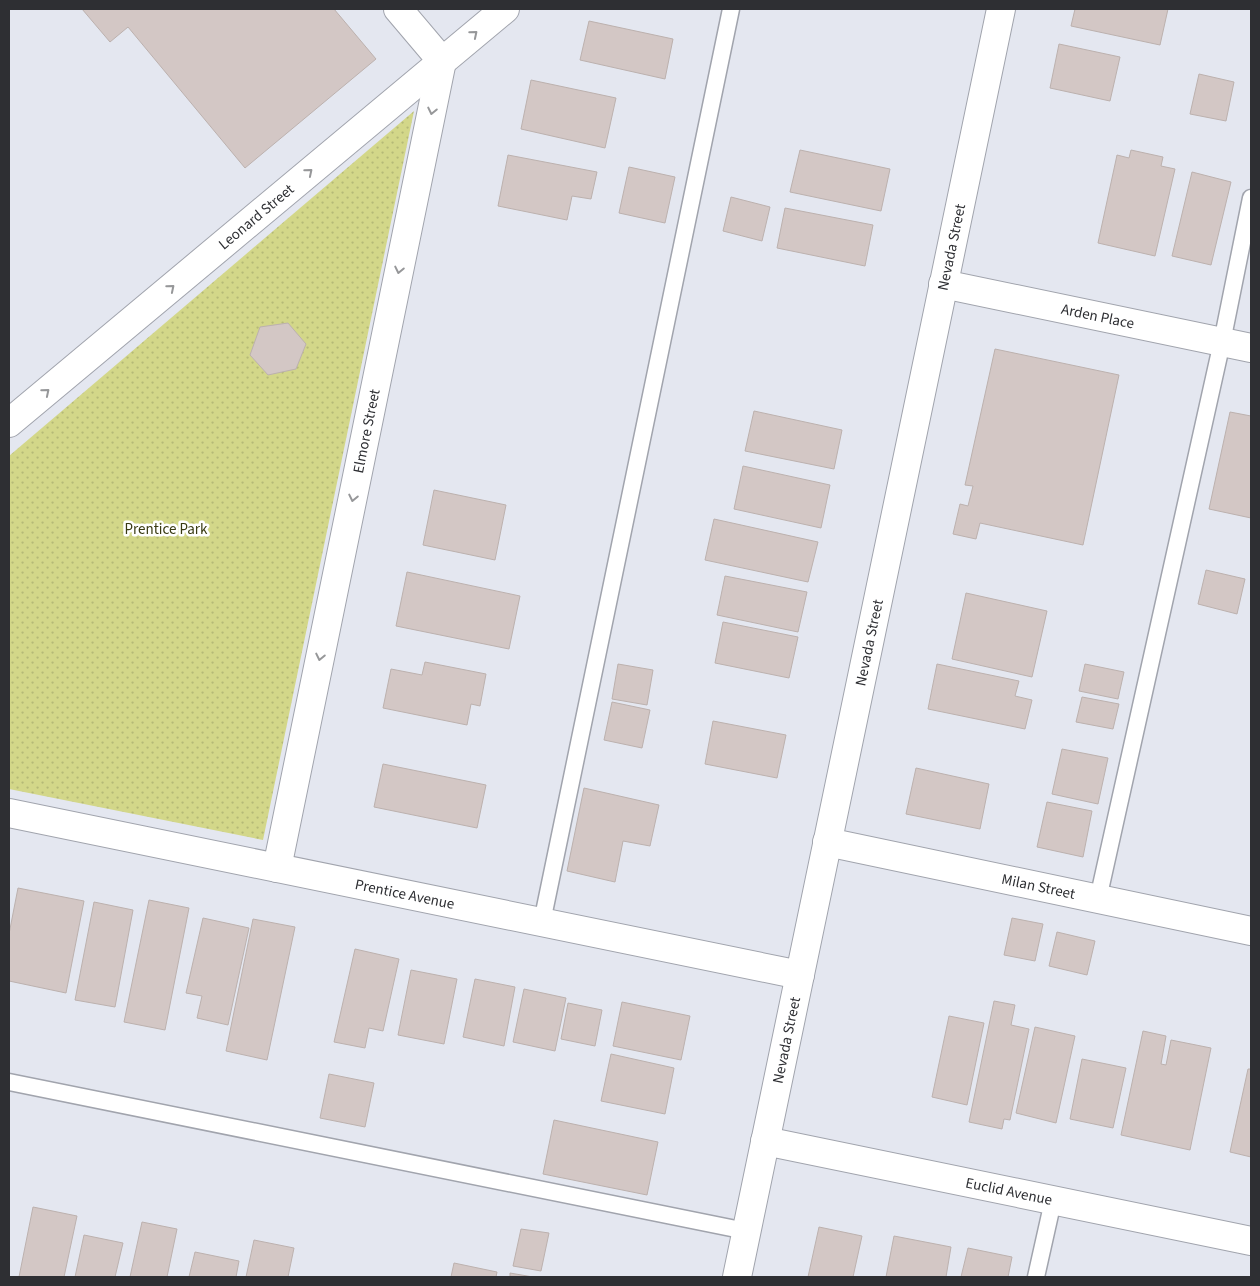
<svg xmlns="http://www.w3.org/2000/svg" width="1260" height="1286" viewBox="0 0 1260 1286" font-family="'Source Sans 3',sans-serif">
<defs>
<pattern id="park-dots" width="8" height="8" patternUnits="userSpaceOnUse" patternTransform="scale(1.25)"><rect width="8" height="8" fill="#d3d789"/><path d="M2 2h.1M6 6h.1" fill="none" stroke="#b5b977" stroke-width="1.8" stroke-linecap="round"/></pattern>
</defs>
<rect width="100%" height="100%" fill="#e4e7f0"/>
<path fill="url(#park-dots)" d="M 414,111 L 263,840 L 9,789 L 9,456 Z"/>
<g fill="#d3c7c5" stroke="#bcb1ae">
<path d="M 82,9 L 334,9 L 376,59 L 245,168 L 128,27 L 110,42 Z"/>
<path d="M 1075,9 L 1168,9 L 1160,45 L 1071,26 Z"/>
<path d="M 589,21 L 673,39 L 665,79 L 580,60 Z"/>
<path d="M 1059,44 L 1120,57 L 1110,101 L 1050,88 Z"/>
<path d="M 1199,74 L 1234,82 L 1226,121 L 1190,114 Z"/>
<path d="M 531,80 L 616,98 L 605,148 L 521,129 Z"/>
<path d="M 800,150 L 890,169 L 881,211 L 790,192 Z"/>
<path d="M 1131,150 L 1163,157 L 1161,166 L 1175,169 L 1155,256 L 1098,243 L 1117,155 L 1129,158 Z"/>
<path d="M 508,155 L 597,172 L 591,199 L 572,196 L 567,220 L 498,206 Z"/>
<path d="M 629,167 L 675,177 L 665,223 L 619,213 Z"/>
<path d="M 1192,172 L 1231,182 L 1211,265 L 1172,256 Z"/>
<path d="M 731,197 L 770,207 L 762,241 L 723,231 Z"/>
<path d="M 785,208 L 873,225 L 865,266 L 777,248 Z"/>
<path d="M 288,323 L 306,344 L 296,369 L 268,375 L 250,355 L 260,327 Z"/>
<path d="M 995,349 L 1119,375 L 1083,545 L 980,523 L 976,539 L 953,534 L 960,504 L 968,506 L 973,486 L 965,485 Z"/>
<path d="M 754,411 L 842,430 L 834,469 L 745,451 Z"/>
<path d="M 1230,412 L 1251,416 L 1251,518 L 1209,509 Z"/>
<path d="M 743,466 L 830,485 L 821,528 L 734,509 Z"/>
<path d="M 434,490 L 506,505 L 495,560 L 423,545 Z"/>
<path d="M 714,519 L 818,542 L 808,582 L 705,560 Z"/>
<path d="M 1206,570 L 1245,579 L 1237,614 L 1198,604 Z"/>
<path d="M 407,572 L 520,596 L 509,649 L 396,626 Z"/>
<path d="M 725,576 L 807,592 L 798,632 L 717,615 Z"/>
<path d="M 966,593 L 1047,611 L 1032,677 L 952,659 Z"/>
<path d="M 723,622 L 798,637 L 789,678 L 715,663 Z"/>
<path d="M 425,662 L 486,674 L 480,706 L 471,704 L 467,725 L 383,708 L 391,669 L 422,675 Z"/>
<path d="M 618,664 L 653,670 L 647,705 L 612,699 Z"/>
<path d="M 937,664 L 1019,681 L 1015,696 L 1032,700 L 1025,729 L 928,709 Z"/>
<path d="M 1085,664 L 1124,672 L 1118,699 L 1079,691 Z"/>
<path d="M 1082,697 L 1119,704 L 1113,729 L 1076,722 Z"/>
<path d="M 612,702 L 650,710 L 642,748 L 604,740 Z"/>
<path d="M 713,721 L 786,735 L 777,778 L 705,764 Z"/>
<path d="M 1062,749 L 1108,758 L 1098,804 L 1052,794 Z"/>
<path d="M 383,764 L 486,785 L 477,828 L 374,807 Z"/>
<path d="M 916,768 L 989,784 L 980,829 L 906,814 Z"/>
<path d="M 584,788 L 659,805 L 650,846 L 623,841 L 615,882 L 567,871 Z"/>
<path d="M 1047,802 L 1092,811 L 1083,857 L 1037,847 Z"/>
<path d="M 18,888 L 84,901 L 66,993 L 9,981 L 9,934 Z"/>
<path d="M 149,900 L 189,908 L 165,1030 L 124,1022 Z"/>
<path d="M 94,902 L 133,910 L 115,1007 L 75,1000 Z"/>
<path d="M 203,918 L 249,928 L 228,1025 L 197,1018 L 202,996 L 186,993 Z"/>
<path d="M 1012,918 L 1043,924 L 1035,961 L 1004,955 Z"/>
<path d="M 253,919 L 295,927 L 267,1060 L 226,1051 Z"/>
<path d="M 1057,932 L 1095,941 L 1087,975 L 1049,966 Z"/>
<path d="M 355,949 L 399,959 L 383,1031 L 369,1028 L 365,1048 L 334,1042 Z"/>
<path d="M 411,970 L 457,979 L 444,1044 L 398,1035 Z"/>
<path d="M 475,979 L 515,987 L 504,1046 L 463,1037 Z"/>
<path d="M 524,989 L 566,998 L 555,1051 L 513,1042 Z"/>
<path d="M 994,1001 L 1015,1005 L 1011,1025 L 1029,1029 L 1010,1120 L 1004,1119 L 1002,1129 L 969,1122 Z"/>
<path d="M 622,1002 L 690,1016 L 681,1060 L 613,1046 Z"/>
<path d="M 568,1003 L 602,1010 L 595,1046 L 561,1039 Z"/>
<path d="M 949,1016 L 984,1023 L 967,1105 L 932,1097 Z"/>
<path d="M 1035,1027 L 1075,1036 L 1056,1123 L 1016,1113 Z"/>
<path d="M 1143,1031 L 1166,1036 L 1161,1064 L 1166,1065 L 1171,1040 L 1211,1048 L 1190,1150 L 1121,1135 Z"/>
<path d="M 611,1054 L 674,1068 L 665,1114 L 601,1101 Z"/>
<path d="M 1082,1059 L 1126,1068 L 1113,1128 L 1070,1119 Z"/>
<path d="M 1248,1069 L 1251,1069 L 1251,1157 L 1230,1152 Z"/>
<path d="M 329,1074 L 374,1083 L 365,1127 L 320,1118 Z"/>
<path d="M 554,1120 L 658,1142 L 647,1195 L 543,1174 Z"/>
<path d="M 33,1207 L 77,1216 L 64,1277 L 19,1277 Z"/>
<path d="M 142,1222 L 177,1229 L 167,1277 L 130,1277 Z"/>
<path d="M 819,1227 L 862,1236 L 853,1277 L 808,1277 Z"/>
<path d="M 521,1229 L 549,1233 L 541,1271 L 513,1266 Z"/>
<path d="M 84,1235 L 123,1243 L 115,1277 L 75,1277 Z"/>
<path d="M 894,1236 L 951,1247 L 946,1277 L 886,1277 Z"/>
<path d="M 254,1240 L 294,1248 L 288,1277 L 246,1277 Z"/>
<path d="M 968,1248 L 1012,1257 L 1008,1277 L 961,1277 Z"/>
<path d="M 195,1252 L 239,1261 L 236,1277 L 189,1277 Z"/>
<path d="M 454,1263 L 497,1272 L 496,1277 L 451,1277 Z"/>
<path d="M 510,1273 L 533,1277 L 510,1277 Z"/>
</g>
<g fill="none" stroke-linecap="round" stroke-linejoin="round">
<defs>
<g id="lane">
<path d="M 1098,899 L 1222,342 L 1251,198"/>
<path d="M 542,922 L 731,9"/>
<path d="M 9,1082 L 746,1231"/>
<path d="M 1036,1277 L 1053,1201"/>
</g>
<g id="street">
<path id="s1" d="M 943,284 L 1251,348"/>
<path id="s2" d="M 9,423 L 505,9"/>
<path id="s3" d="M 9,813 L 800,975"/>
<path id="s4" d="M 827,842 L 1251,931"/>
<path id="s5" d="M 277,868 L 442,61 L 398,9"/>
<path id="s6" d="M 765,1141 L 1251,1241"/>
</g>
<g id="secondary">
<path id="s7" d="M 737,1277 L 1001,9"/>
</g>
</defs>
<use href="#lane" stroke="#a1a4ad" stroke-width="19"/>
<use href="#street" stroke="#a1a4ad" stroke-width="30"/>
<use href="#secondary" stroke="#a1a4ad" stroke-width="30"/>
<use href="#lane" stroke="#fff" stroke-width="16"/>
<use href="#street" stroke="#fff" stroke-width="28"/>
<use href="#secondary" stroke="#fff" stroke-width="28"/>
</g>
<defs><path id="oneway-chevron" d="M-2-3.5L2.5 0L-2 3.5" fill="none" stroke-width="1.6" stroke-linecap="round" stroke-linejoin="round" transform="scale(1.25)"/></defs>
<g stroke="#969799">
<use href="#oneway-chevron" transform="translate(474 34) rotate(-40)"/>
<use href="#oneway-chevron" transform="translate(432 111) rotate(102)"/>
<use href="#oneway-chevron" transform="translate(309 172) rotate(-40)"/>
<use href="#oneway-chevron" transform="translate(399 270) rotate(102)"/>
<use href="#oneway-chevron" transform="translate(171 288) rotate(-40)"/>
<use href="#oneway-chevron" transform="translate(46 392) rotate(-40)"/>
<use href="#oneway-chevron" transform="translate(353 498) rotate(102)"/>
<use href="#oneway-chevron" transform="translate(320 657) rotate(102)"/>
</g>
<g text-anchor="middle" stroke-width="5" stroke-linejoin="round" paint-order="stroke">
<g font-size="15" fill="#2e2f33" stroke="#fff">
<text dy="5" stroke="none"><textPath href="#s2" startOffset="322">Leonard Street</textPath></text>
<text dy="5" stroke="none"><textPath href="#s7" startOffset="1052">Nevada Street</textPath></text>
<text dy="5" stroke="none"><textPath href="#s1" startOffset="158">Arden Place</textPath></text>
<text dy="5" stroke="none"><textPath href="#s5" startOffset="446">Elmore Street</textPath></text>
<text dy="5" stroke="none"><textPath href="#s7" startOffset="648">Nevada Street</textPath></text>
<text dy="5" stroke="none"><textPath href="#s4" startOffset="216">Milan Street</textPath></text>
<text dy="5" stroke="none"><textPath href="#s3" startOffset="404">Prentice Avenue</textPath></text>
<text dy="5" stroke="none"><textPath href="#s7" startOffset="242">Nevada Street</textPath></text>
<text dy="5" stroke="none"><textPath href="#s6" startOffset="249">Euclid Avenue</textPath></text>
</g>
<g font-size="15" fill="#393a12" stroke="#fff">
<text x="166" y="534">Prentice Park</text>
</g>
</g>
<rect width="1260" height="1286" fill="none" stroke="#2e2f33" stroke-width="20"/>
</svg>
